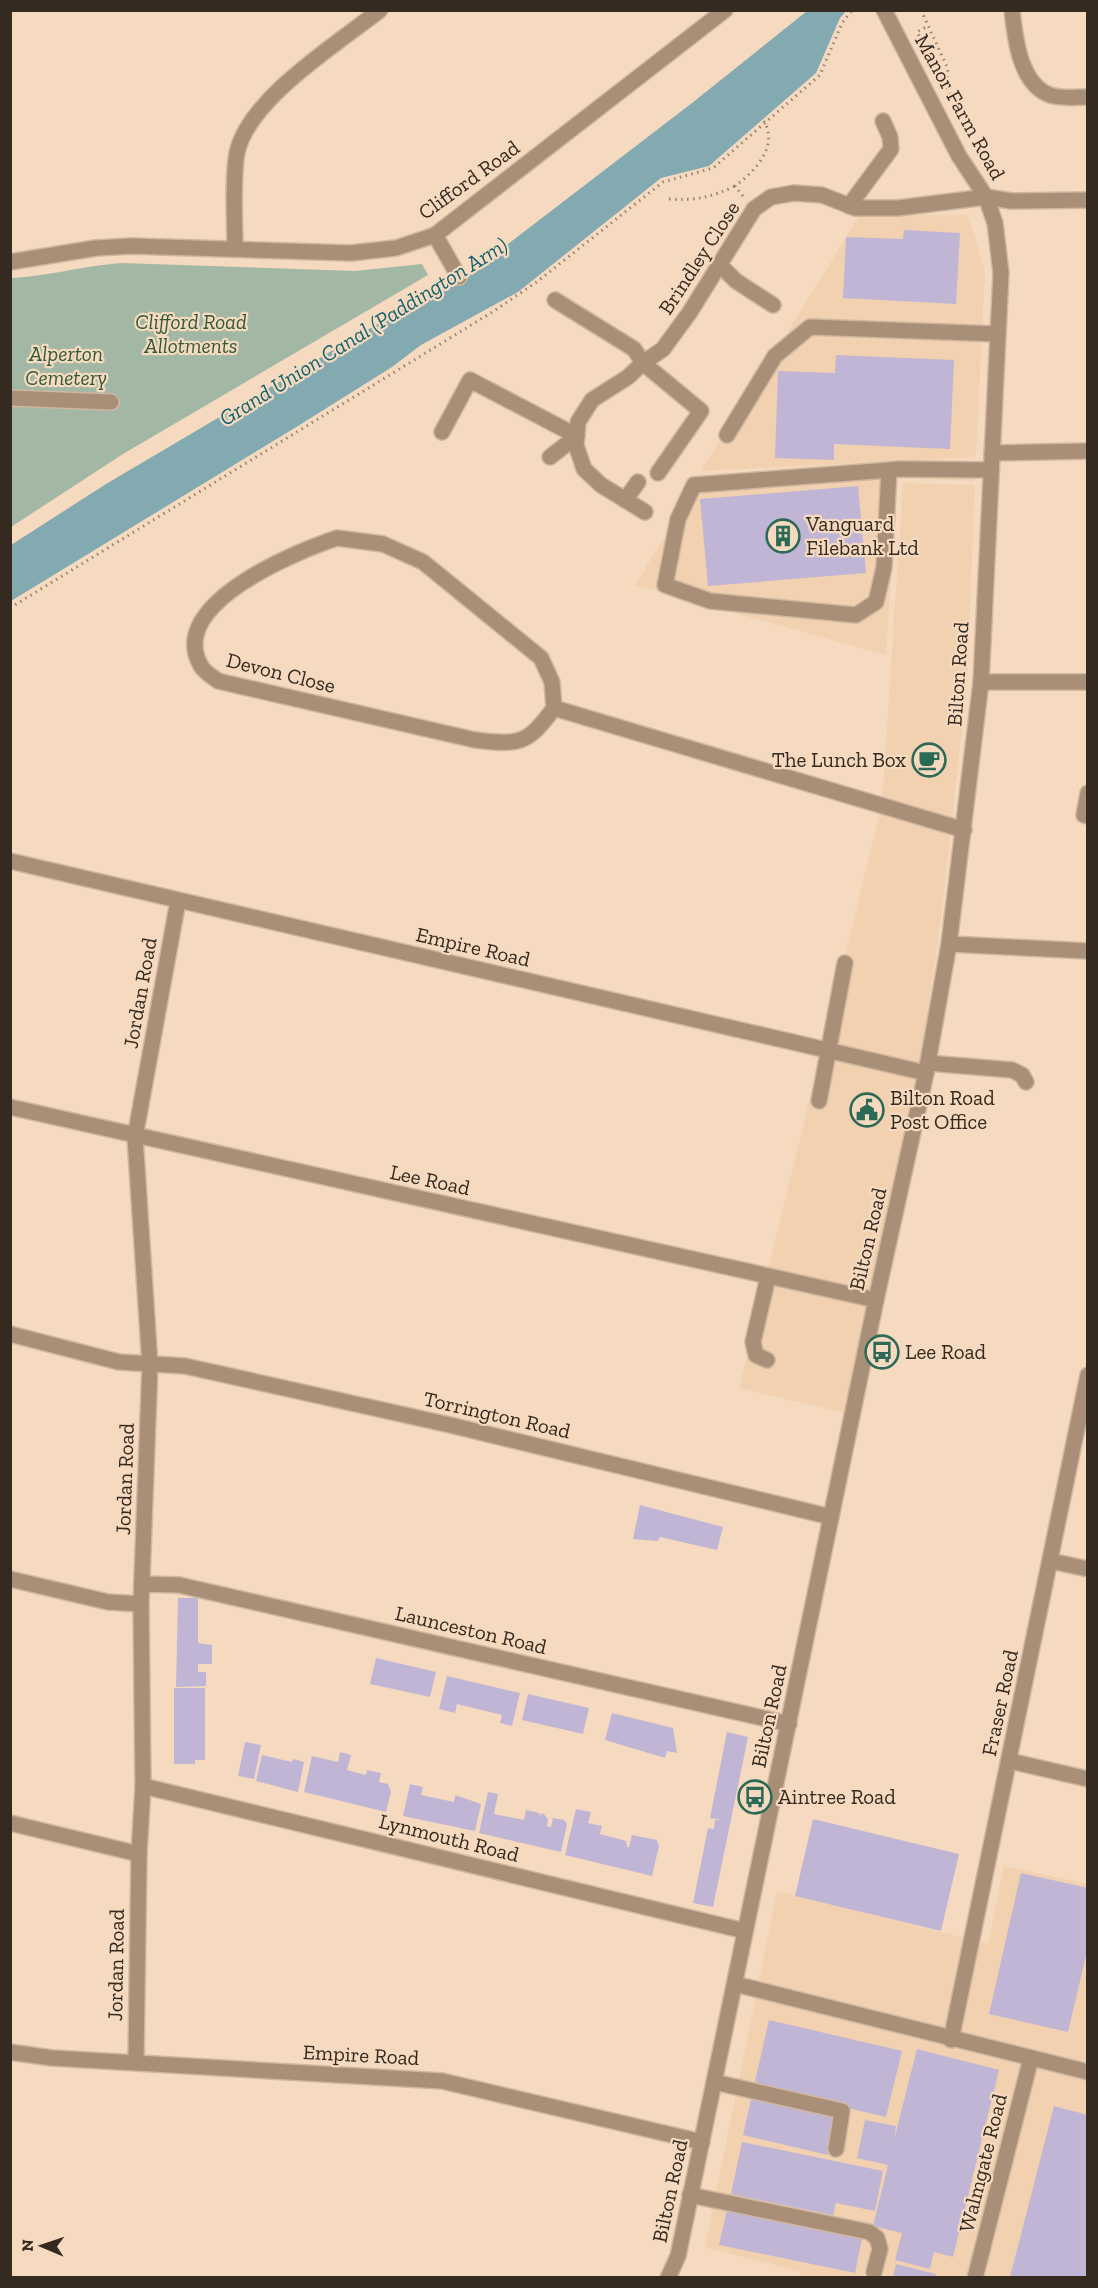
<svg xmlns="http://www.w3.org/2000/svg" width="1098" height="2288" viewBox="0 0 1098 2288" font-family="'Zilla Slab',serif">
<rect width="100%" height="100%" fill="#f6dac0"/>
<g fill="#f1d1b0">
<path d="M 860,215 L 968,215 L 985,270 L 976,457 L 701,471 Z"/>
<path d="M 975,462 L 974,481 L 897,478 L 886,655 L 635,585 L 702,476 Z"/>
<path d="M 903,483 L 975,485 L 967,684 L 942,911 L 918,1081 L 849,1414 L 739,1388 L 882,804 Z"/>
<path d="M 1004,1866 L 1087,1884 L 1087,2277 L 799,2277 L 801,2272 L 705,2247 L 777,1891 L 988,1944 Z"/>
</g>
<path fill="#a3b7a5" d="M 121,263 L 355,271 L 422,264 L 428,275 L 123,454 L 11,527 L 11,278 C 48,276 83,266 121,263 Z"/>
<path fill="#83aab1" d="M 807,11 L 846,11 L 840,18 L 816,73 L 709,166 L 661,178 L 518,292 L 421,345 L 392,367 L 298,426 L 11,601 L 11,545 L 106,484 L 450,281 L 469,274 L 692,103 Z"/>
<g fill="#c1b5d5">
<path d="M 904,230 L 960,233 L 956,304 L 843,298 L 846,237 L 903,239 Z"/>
<path d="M 836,355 L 954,360 L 950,449 L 834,444 L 834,460 L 775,458 L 778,371 L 835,373 Z"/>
<path d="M 858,486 L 866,573 L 708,586 L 700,499 Z"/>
<path d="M 640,1505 L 723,1527 L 717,1550 L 660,1537 L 658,1541 L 633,1539 Z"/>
<path d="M 178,1598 L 198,1598 L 198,1643 L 212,1645 L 212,1664 L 198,1664 L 198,1672 L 206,1672 L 206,1686 L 176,1687 Z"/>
<path d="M 376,1658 L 436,1672 L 430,1697 L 370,1684 Z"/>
<path d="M 447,1676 L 520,1693 L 512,1726 L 500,1723 L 502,1715 L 457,1704 L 455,1713 L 439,1709 Z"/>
<path d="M 174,1688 L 205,1688 L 205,1760 L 195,1760 L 195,1764 L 174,1764 Z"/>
<path d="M 528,1694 L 589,1708 L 583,1734 L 522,1720 Z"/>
<path d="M 612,1713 L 673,1728 L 677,1753 L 667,1751 L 665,1758 L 605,1740 Z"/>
<path d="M 727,1732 L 748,1737 L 713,1907 L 693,1903 L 708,1828 L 714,1829 L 715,1820 L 723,1820 L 710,1818 Z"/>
<path d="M 245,1742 L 261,1745 L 254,1779 L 238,1776 Z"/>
<path d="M 340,1752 L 351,1755 L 347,1770 L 366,1775 L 367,1770 L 381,1773 L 379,1782 L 388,1784 L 391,1792 L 386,1812 L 304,1792 L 312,1756 L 338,1762 Z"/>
<path d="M 262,1755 L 292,1762 L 293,1759 L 304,1762 L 298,1792 L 256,1781 Z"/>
<path d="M 410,1784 L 423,1787 L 421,1795 L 454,1802 L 455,1795 L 481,1804 L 475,1831 L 403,1816 Z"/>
<path d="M 488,1792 L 498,1794 L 494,1814 L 524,1820 L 526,1810 L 540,1813 L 539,1816 L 543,1813 L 548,1819 L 547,1826 L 551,1827 L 553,1818 L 564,1820 L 567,1824 L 561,1852 L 479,1833 Z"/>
<path d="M 576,1809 L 591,1812 L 588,1823 L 602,1826 L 600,1834 L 626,1841 L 627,1847 L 629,1847 L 632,1835 L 657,1840 L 659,1846 L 652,1876 L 565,1855 Z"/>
<path d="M 813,1819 L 959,1854 L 941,1931 L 795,1896 Z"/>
<path d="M 1021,1873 L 1088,1888 L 1088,1947 L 1068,2032 L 989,2014 Z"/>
<path d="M 769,2020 L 902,2051 L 886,2117 L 754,2086 Z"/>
<path d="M 917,2049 L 999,2070 L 953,2257 L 934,2252 L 930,2269 L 895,2260 L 902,2233 L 873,2226 L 888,2165 L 857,2158 L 865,2120 L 896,2126 L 894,2140 Z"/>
<path d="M 752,2095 L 837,2114 L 828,2155 L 743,2135 Z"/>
<path d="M 1054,2106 L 1088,2115 L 1088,2277 L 1010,2277 Z"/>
<path d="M 742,2142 L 883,2171 L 875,2211 L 836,2203 L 833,2215 L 731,2194 Z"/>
<path d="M 728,2205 L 863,2234 L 855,2273 L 719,2245 Z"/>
<path d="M 896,2264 L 936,2274 L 935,2277 L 893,2277 Z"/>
</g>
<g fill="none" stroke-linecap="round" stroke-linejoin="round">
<defs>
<g id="minor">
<path d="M 1012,10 C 1015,39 1020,84 1050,95 C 1062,99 1076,97 1088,97"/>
<path d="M 849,206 L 891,149 L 890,137 L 883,121"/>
<path d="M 435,235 L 459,277"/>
<path d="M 235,249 C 235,221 232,180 237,153 C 248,99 337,44 380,10"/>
<path d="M 10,262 L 96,248 L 132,246 L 351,253 L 396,248 L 435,235 L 725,10"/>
<path d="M 719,264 L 736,281 L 773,305"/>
<path d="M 555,300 L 634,349 L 643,363 L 701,411 L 658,473"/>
<path d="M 10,398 L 111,402"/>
<path d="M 442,432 L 470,380 L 577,436 L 550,457"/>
<path d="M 727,435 L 775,356 L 810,327 L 998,334"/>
<path d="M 992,453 L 1088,451"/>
<path d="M 889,470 L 884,567 L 876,602 L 856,615 L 710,601 L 665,585 L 678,519 L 694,485 L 889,470 L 900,469 L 991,470"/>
<path d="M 625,500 L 638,482"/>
<path d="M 645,512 L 601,485 L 584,469 L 576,445 L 578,422 L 592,400 L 628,377 L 643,363 L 663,349 L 690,312 L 754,209 L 771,197 L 794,193 L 822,195 L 855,208 L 898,208 L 986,197 L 1011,201 L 1088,200"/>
<path d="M 337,538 L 383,544 L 423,562 L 541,658 L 552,682 L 554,708 C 527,745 519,745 475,740 L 218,681 C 213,677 204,672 201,666 C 165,605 295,552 337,538 Z"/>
<path d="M 981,682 L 1088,682"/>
<path d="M 554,708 L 964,830"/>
<path d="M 1088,793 L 1084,815 L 1088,816"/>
<path d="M 10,861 L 926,1073"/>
<path d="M 949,944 L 1088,951"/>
<path d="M 928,1063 L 1012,1070 L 1022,1075 L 1026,1082"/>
<path d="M 819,1101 L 845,963"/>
<path d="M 10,1107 L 876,1300"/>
<path d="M 10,1334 L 119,1362 L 185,1366 L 450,1425 L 831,1517"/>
<path d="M 767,1360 L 756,1355 L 753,1342 L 768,1277"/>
<path d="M 1051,1561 L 1088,1569"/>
<path d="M 10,1579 L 108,1602 L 141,1604"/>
<path d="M 142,1584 L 179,1585 L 789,1724"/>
<path d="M 1010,1761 L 1088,1779"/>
<path d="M 143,1786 L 745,1931"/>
<path d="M 10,1823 L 139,1854"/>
<path d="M 735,1984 L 1088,2072"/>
<path d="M 951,2040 L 1088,1375"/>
<path d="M 10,2052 L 52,2058 L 442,2081 L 702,2142"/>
<path d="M 136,2062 L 139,1854 L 143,1786 L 141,1604 L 150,1365 L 135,1137 L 178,901"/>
<path d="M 714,2082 L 842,2111 L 836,2149"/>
<path d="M 690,2195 L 869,2232 L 877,2238 L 880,2249 L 874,2272"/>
<path d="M 668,2278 L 678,2256 L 876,1300 L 926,1073 L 949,944 L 981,682 L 1001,273 L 995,223 L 986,197 L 959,156 L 884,10"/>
<path d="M 975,2278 L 1031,2058"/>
</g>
</defs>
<use href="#minor" stroke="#cfb7a0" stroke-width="18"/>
<g stroke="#978471" stroke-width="3" stroke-dasharray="1.5 4.5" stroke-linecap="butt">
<path d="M 921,10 L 948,69 L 946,85 L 967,132"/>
<path d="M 923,50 L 926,49 L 917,32 L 928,26"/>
<path d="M 743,196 L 735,186 C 754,172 779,147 764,121"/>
<path d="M 669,199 C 695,201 712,197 735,186"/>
<path d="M 10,608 L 494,311 L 538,281 L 663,182 L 713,168 L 820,75 L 842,23 L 852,10"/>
</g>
<use href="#minor" stroke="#aa8f78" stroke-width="15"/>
</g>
<defs>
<symbol id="building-ring" viewBox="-11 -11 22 22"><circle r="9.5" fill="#f6dac0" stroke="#2c6a57" stroke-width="1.5"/><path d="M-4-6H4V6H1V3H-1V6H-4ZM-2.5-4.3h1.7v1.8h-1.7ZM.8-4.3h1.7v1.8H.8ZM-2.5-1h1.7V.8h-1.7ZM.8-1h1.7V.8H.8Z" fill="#2c6a57"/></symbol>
<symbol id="cafe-ring" viewBox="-11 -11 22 22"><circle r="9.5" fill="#f6dac0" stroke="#2c6a57" stroke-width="1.5"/><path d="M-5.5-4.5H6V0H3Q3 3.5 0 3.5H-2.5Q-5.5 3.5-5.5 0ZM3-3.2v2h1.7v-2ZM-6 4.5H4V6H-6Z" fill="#2c6a57"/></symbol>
<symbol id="civic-ring" viewBox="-11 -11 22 22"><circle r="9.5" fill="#f6dac0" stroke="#2c6a57" stroke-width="1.5"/><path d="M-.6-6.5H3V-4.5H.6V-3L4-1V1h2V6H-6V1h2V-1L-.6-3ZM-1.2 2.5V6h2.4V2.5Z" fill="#2c6a57"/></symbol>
<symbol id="bus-ring" viewBox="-11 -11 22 22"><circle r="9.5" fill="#f6dac0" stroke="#2c6a57" stroke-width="1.5"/><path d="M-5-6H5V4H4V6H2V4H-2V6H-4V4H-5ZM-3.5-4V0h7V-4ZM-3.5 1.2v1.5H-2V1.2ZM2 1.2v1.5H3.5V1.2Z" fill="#2c6a57"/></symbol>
</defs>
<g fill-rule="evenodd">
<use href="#building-ring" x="764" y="517" width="38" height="38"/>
<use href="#cafe-ring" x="910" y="741" width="38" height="38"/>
<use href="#civic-ring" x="848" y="1091" width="38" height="38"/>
<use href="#bus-ring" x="863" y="1333" width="38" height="38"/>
<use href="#bus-ring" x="736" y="1778" width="38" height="38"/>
</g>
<g text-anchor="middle" stroke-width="4.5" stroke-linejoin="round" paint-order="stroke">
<g font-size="21" fill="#342a1f" stroke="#f6dac0">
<text transform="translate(960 107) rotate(61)" y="7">Manor Farm Road</text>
<text transform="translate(469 180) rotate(-36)" y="7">Clifford Road</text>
<text transform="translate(699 258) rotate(-57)" y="7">Brindley Close</text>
<text transform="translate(281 673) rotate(14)" y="7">Devon Close</text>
<text transform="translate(958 674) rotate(-86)" y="7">Bilton Road</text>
<text transform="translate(473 947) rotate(13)" y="7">Empire Road</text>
<text transform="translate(140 993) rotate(-80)" y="7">Jordan Road</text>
<text transform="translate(430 1180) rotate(12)" y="7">Lee Road</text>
<text transform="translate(868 1239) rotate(-77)" y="7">Bilton Road</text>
<text transform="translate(497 1415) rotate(13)" y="7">Torrington Road</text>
<text transform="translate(125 1479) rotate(-88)" y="7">Jordan Road</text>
<text transform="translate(471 1630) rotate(13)" y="7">Launceston Road</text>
<text transform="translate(1000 1703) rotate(-78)" y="7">Fraser Road</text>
<text transform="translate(769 1716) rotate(-78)" y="7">Bilton Road</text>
<text transform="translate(449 1838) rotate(14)" y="7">Lynmouth Road</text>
<text transform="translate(116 1965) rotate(-89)" y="7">Jordan Road</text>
<text transform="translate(361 2055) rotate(3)" y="7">Empire Road</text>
<text transform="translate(983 2163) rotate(-76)" y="7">Walmgate Road</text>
<text transform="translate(670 2191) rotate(-78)" y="7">Bilton Road</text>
</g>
<g font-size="21" font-style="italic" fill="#315a38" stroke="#f6dac0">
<text x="191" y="329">Clifford Road<tspan x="191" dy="24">Allotments</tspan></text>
<text x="66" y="361">Alperton<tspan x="66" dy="24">Cemetery</tspan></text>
</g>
<g font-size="21" fill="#342a1f" stroke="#f6dac0" text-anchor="start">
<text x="806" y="531">Vanguard<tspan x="806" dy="24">Filebank Ltd</tspan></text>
<text x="906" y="767" text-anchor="end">The Lunch Box</text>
<text x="890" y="1105">Bilton Road<tspan x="890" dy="24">Post Office</tspan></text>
<text x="905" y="1359">Lee Road</text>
<text x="778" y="1804">Aintree Road</text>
</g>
<g font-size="22" font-style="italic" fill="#13626d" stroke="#f6dac0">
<text transform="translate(363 331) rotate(-32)" y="8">Grand Union Canal (Paddington Arm)</text>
</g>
</g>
<rect width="1098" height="2288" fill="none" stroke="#342a1f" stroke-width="24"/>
<g transform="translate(42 2246) rotate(272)" stroke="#f6dac0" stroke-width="4.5" paint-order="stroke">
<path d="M0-4.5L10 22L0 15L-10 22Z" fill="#342a1f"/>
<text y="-9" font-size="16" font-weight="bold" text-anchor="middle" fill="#342a1f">N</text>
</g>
</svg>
